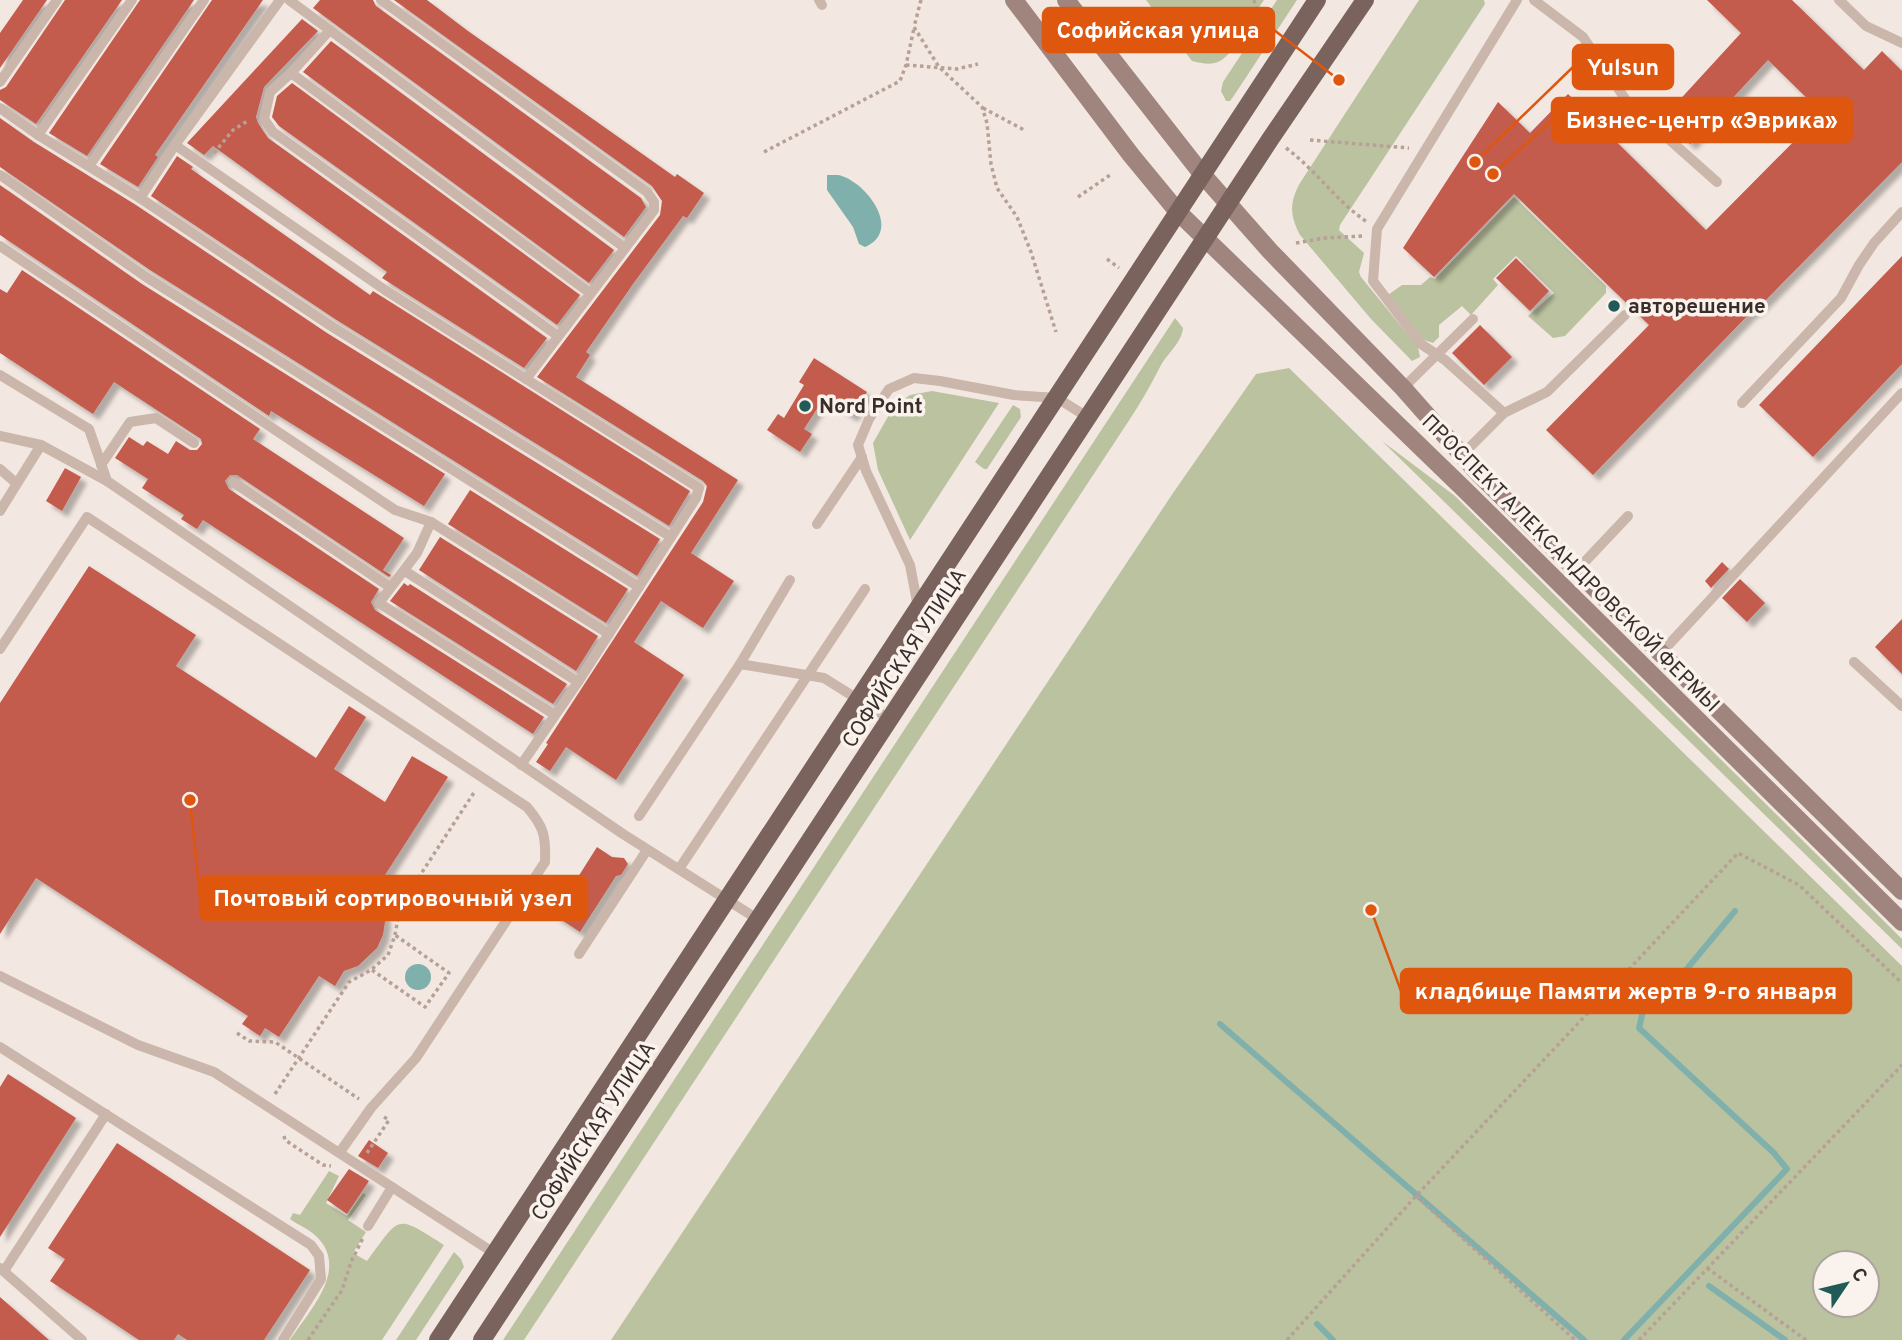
<svg xmlns="http://www.w3.org/2000/svg" width="1902" height="1340" viewBox="0 0 1902 1340" font-family="Overpass,sans-serif">
<defs>
<filter id="shadow"><feDropShadow dx="6" dy="6" stdDeviation="2" flood-color="#0004"/></filter>
</defs>
<rect width="100%" height="100%" fill="#f3e8e1"/>
<g fill="#bbc2a0" fill-rule="evenodd">
<path d="M 1146,0 L 1264,0 C 1253,15 1235,53 1220,61 C 1211,66 1201,63 1192,61 Z"/>
<path d="M 1277,0 L 1297,0 L 1233,97 L 1230,101 L 1226,101 L 1221,91 L 1223,82 Z"/>
<path d="M 1419,0 L 1484,0 L 1485,4 L 1340,225 L 1339,230 L 1364,253 L 1359,272 L 1361,277 L 1418,347 L 1420,357 L 1412,361 L 1371,319 L 1300,235 C 1290,216 1289,203 1300,183 Z"/>
<path d="M 1514,197 L 1606,286 L 1606,293 L 1565,336 L 1553,338 L 1528,316 L 1554,293 L 1516,256 L 1493,279 L 1498,285 L 1471,315 L 1462,306 L 1439,325 L 1439,337 L 1433,343 L 1424,340 L 1388,295 L 1402,285 L 1421,285 L 1430,277 L 1435,279 Z"/>
<path d="M 1175,318 L 1183,328 C 1182,342 1168,353 1161,365 C 1151,385 1140,404 1128,422 L 524,1340 L 503,1340 Z"/>
<path d="M 1289,368 L 1902,966 L 1902,1340 L 611,1340 L 1173,493 L 1256,374 ZM 1825,1263 L 1867,1263 L 1867,1305 L 1825,1305 Z"/>
<path d="M 932,391 L 999,403 L 910,540 L 878,470 L 873,443 L 894,406 L 910,395 Z"/>
<path d="M 1013,405 L 1020,409 L 1021,417 L 987,469 L 984,469 L 975,462 Z"/>
<path d="M 1382,441 L 1455,496 L 1902,939 L 1902,949 Z"/>
<path d="M 329,1171 L 339,1176 L 326,1203 L 347,1216 L 363,1193 L 366,1195 L 348,1220 L 366,1232 L 353,1253 L 367,1261 C 401,1215 395,1214 444,1245 L 382,1340 L 290,1340 C 308,1312 349,1271 318,1238 C 311,1230 298,1225 290,1219 L 293,1213 L 300,1215 Z"/>
<path d="M 454,1252 L 461,1259 L 464,1267 L 416,1340 L 396,1340 Z"/>
</g>
<g fill="#80b0ab">
<path d="M 827,175 C 831,175 835,175 838,175 C 865,180 904,231 865,247 L 859,244 L 853,227 L 827,190 Z"/>
<circle cx="418" cy="977" r="13"/>
</g>
<g fill="none" stroke-linecap="round" stroke-linejoin="round">
<g stroke="#80b0ab" stroke-width="6">
<path d="M 1220,1024 L 1584,1340"/>
<path d="M 1709,1286 L 1785,1340"/>
<path d="M 1317,1324 L 1333,1340"/>
<path d="M 1624,1340 L 1787,1169 L 1774,1153 L 1639,1028 L 1643,1011 L 1686,970 L 1735,911"/>
</g>
</g>
<g fill="#c35b4e" filter="url(#shadow)">
<path d="M 23,0 L 47,0 L 0,68 L 0,33 Z"/>
<path d="M 65,0 L 122,0 L 36,124 L 0,100 L 0,90 L 6,87 Z"/>
<path d="M 140,0 L 194,0 L 87,156 L 49,133 Z"/>
<path d="M 212,0 L 263,0 L 155,155 L 158,157 L 138,187 L 100,164 Z"/>
<path d="M 320,0 L 373,0 L 376,6 L 641,198 L 646,207 L 624,237 L 313,8 Z"/>
<path d="M 394,0 L 427,0 L 468,31 L 675,177 L 677,174 L 704,193 L 687,218 L 683,216 L 633,284 L 586,352 L 590,355 L 576,377 L 738,480 L 691,553 L 734,581 L 703,628 L 661,601 L 634,642 L 684,675 L 616,780 L 566,747 L 550,771 L 536,762 L 548,744 L 546,743 L 703,502 L 707,486 L 703,481 L 537,377 L 660,215 L 662,201 L 652,186 Z"/>
<path d="M 1707,0 L 1792,0 L 1864,70 L 1882,51 L 1902,71 L 1902,162 L 1755,311 L 1753,310 L 1593,475 L 1546,430 L 1649,325 L 1514,194 L 1434,277 L 1403,248 L 1498,102 L 1530,133 L 1568,94 L 1706,230 L 1822,113 L 1768,60 L 1690,144 L 1663,118 L 1741,33 Z"/>
<path d="M 302,19 L 318,31 L 264,87 L 256,117 L 258,123 L 268,138 L 547,338 L 524,368 L 382,278 L 387,272 L 213,146 L 204,155 L 187,143 Z"/>
<path d="M 331,41 L 614,250 L 589,283 L 303,72 Z"/>
<path d="M 292,83 L 580,295 L 557,325 L 279,126 L 272,117 L 277,96 Z"/>
<path d="M 0,118 L 34,142 L 136,205 L 327,333 L 660,539 L 637,576 L 150,270 L 0,167 Z"/>
<path d="M 177,156 L 193,167 L 191,169 L 370,295 L 373,291 L 690,491 L 669,526 L 335,319 L 151,196 Z"/>
<path d="M 0,185 L 142,284 L 445,474 L 424,506 L 271,411 L 269,416 L 0,235 Z"/>
<path d="M 1902,256 L 1902,364 L 1813,457 L 1759,405 Z"/>
<path d="M 1516,258 L 1549,291 L 1530,311 L 1496,278 Z"/>
<path d="M 22,270 L 260,429 L 253,439 L 404,538 L 383,570 L 391,575 L 389,577 L 237,475 L 230,475 L 225,481 L 229,489 L 379,589 L 371,602 L 375,610 L 544,717 L 533,734 L 203,520 L 197,529 L 181,519 L 184,515 L 142,488 L 148,479 L 115,458 L 129,437 L 143,446 L 147,441 L 168,454 L 176,441 L 190,450 L 197,450 L 202,444 L 201,439 L 114,382 L 93,414 L 0,353 L 0,289 L 7,293 Z"/>
<path d="M 1480,325 L 1512,357 L 1484,385 L 1452,353 Z"/>
<path d="M 814,358 L 867,392 L 852,416 L 824,398 L 804,429 L 812,434 L 800,452 L 767,430 L 778,414 L 784,418 L 804,385 L 799,382 Z"/>
<path d="M 65,468 L 81,477 L 62,511 L 46,501 Z"/>
<path d="M 470,490 L 628,589 L 606,623 L 448,524 Z"/>
<path d="M 440,537 L 598,636 L 576,671 L 419,570 Z"/>
<path d="M 1722,562 L 1729,569 L 1711,588 L 1705,581 Z"/>
<path d="M 89,566 L 196,635 L 176,666 L 316,758 L 349,706 L 366,717 L 334,769 L 385,802 L 412,756 L 448,777 L 378,886 L 393,896 L 384,911 L 385,922 L 383,935 L 377,948 L 358,966 L 344,971 L 335,986 L 319,976 L 279,1037 L 265,1028 L 260,1036 L 242,1024 L 248,1016 L 36,878 L 0,934 L 0,703 Z"/>
<path d="M 1740,579 L 1765,603 L 1747,622 L 1722,598 Z"/>
<path d="M 404,583 L 408,586 L 410,584 L 567,684 L 553,704 L 390,601 Z"/>
<path d="M 1902,619 L 1902,674 L 1875,647 Z"/>
<path d="M 597,847 L 612,857 L 624,858 L 628,864 L 621,875 L 616,876 L 580,932 L 554,915 Z"/>
<path d="M 8,1074 L 76,1118 L 0,1237 L 0,1087 Z"/>
<path d="M 369,1140 L 388,1153 L 378,1168 L 358,1156 Z"/>
<path d="M 117,1143 L 310,1270 L 264,1340 L 187,1340 L 178,1334 L 174,1340 L 139,1340 L 50,1281 L 65,1259 L 48,1248 Z"/>
<path d="M 349,1169 L 369,1181 L 347,1214 L 327,1200 Z"/>
<path d="M 0,1297 L 49,1340 L 0,1340 Z"/>
</g>
<g fill="none" stroke-linecap="round" stroke-linejoin="round">
<g stroke="#b7a096" stroke-width="3.5" stroke-dasharray="3.5 3.5" stroke-linecap="butt">
<path d="M 921,0 L 914,27 L 939,67 L 982,107 L 987,123 L 991,164 L 997,188 L 1017,217 L 1031,252 L 1056,332"/>
<path d="M 1254,0 L 1259,18"/>
<path d="M 906,65 L 957,69 L 978,64"/>
<path d="M 983,108 L 1026,131"/>
<path d="M 1310,140 L 1409,148"/>
<path d="M 1286,148 C 1316,170 1336,201 1367,222"/>
<path d="M 764,152 L 900,81 L 906,65 L 914,28"/>
<path d="M 214,153 L 233,130 L 249,120"/>
<path d="M 1078,197 L 1110,175"/>
<path d="M 1296,243 L 1325,238 L 1363,236"/>
<path d="M 1107,259 L 1119,268"/>
<path d="M 372,970 L 425,1007 L 449,973 L 395,935"/>
<path d="M 237,1033 L 249,1041 L 275,1042 L 359,1099"/>
<path d="M 275,1094 L 349,982 L 371,970 L 388,955 L 395,935 L 400,906 L 475,791"/>
<path d="M 284,1136 L 285,1140 L 323,1165 L 331,1166"/>
<path d="M 367,1153 L 389,1120 L 382,1116"/>
<path d="M 1416,1196 L 1575,1340"/>
<path d="M 1707,1268 L 1806,1340"/>
<path d="M 308,1340 L 342,1290 L 351,1262 L 363,1238"/>
<path d="M 1287,1340 L 1416,1196 L 1738,853 L 1799,885 L 1902,983"/>
<path d="M 1639,1340 L 1902,1065"/>
</g>
<g stroke="#cbb6ac" stroke-width="10">
<path d="M 289,0 L 625,248"/>
<path d="M 381,0 L 647,192 L 654,202 L 654,210 L 526,379"/>
<path d="M 819,0 L 822,5"/>
<path d="M 1534,0 L 1583,37 L 1628,103 L 1717,182"/>
<path d="M 1839,0 L 1866,26 L 1902,43"/>
<path d="M 330,30 L 291,73 L 270,92 L 264,119 L 273,132 L 558,336"/>
<path d="M 291,73 L 590,293"/>
<path d="M 0,82 L 57,0"/>
<path d="M 0,108 L 38,135 L 140,198 L 331,326 L 671,537"/>
<path d="M 38,135 L 132,0"/>
<path d="M 175,145 L 385,290 L 699,488 L 696,498 L 578,682 L 521,765"/>
<path d="M 89,166 L 204,0"/>
<path d="M 0,175 L 146,277 L 639,587"/>
<path d="M 140,198 L 175,145 L 280,0"/>
<path d="M 0,246 L 395,510 L 431,522 L 609,634"/>
<path d="M 0,375 L 89,429 L 107,481 L 623,834 L 759,920"/>
<path d="M 1403,388 L 1473,319"/>
<path d="M 1742,403 L 1841,298 L 1859,265 L 1874,243 L 1902,212"/>
<path d="M 1504,413 L 1445,360 L 1421,344 L 1373,281 L 1377,229 L 1517,0"/>
<path d="M 0,436 L 41,445 L 107,481"/>
<path d="M 1462,455 L 1504,413 L 1547,392 L 1625,315"/>
<path d="M 101,465 L 130,422 L 156,418 L 194,443"/>
<path d="M 0,469 L 16,483"/>
<path d="M 233,482 L 390,587"/>
<path d="M 0,511 L 41,445"/>
<path d="M 431,522 L 417,553 L 379,603 L 555,715"/>
<path d="M 817,524 L 862,457"/>
<path d="M 1577,570 L 1628,516"/>
<path d="M 405,571 L 578,682"/>
<path d="M 918,607 L 910,565 L 866,471 L 858,445 L 869,419 L 889,389 L 914,378 L 940,381 L 1014,395 L 1057,398 L 1089,418"/>
<path d="M 0,649 L 87,517 L 527,807 C 544,827 546,836 545,862 L 416,1058 L 371,1108 L 340,1152"/>
<path d="M 1661,653 L 1902,393"/>
<path d="M 1854,662 L 1902,706"/>
<path d="M 740,664 L 824,678 L 891,720"/>
<path d="M 639,816 L 740,664 L 790,580"/>
<path d="M 679,869 L 865,589"/>
<path d="M 579,954 L 647,850"/>
<path d="M 0,976 L 138,1045 L 214,1072 L 494,1253"/>
<path d="M 0,1047 L 311,1245 L 319,1256 L 321,1279 L 283,1340"/>
<path d="M 368,1226 L 392,1187"/>
<path d="M 0,1268 L 82,1340"/>
<path d="M 4,1271 L 106,1114"/>
</g>
<g stroke="#9f857e" stroke-width="18">
<path d="M 1014,0 L 1131,155 L 1178,212 L 1465,490 L 1902,922"/>
<path d="M 1066,0 L 1202,174 L 1270,251 L 1403,388 L 1479,474 L 1902,891"/>
</g>
<g stroke="#7b635d" stroke-width="18">
<path d="M 438,1340 L 1317,0"/>
<path d="M 482,1340 L 1271,138 L 1365,0"/>
</g>
</g>
<g fill="#215b57" stroke="#faf3ed" stroke-width="2.5">
<circle cx="1614" cy="306" r="7"/>
<circle cx="805" cy="406" r="7"/>
</g>
<g text-anchor="middle" stroke-width="7" stroke-linejoin="round" paint-order="stroke">
<g font-size="21" font-weight="bold" fill="#3a2e2b" stroke="#faf3ed" text-anchor="start">
<text x="1628" y="313">авторешение</text>
<text x="819" y="413">Nord Point</text>
</g>
<g font-size="21" fill="#3a2e2b" stroke="#faf3ed">
<text transform="translate(1571 563) rotate(45)" y="7">ПРОСПЕКТ АЛЕКСАНДРОВСКОЙ ФЕРМЫ</text>
<text transform="translate(904 658) rotate(-57)" y="7">СОФИЙСКАЯ УЛИЦА</text>
<text transform="translate(593 1131) rotate(-57)" y="7">СОФИЙСКАЯ УЛИЦА</text>
</g>
</g>
<path fill="none" stroke="#df570e" stroke-width="2.5" d="M1339 80L1274 30M1475 162L1573 67M1493 174L1552 120M190 800L200 898M1371 910L1401 991"/>
<g fill="#df570e" stroke="#faf3ed" stroke-width="2.5">
<circle cx="1339" cy="80" r="7"/>
<circle cx="1475" cy="162" r="7"/>
<circle cx="1493" cy="174" r="7"/>
<circle cx="190" cy="800" r="7"/>
<circle cx="1371" cy="910" r="7"/>
</g>
<g fill="#df570e" stroke="#df570e" stroke-width="2.5">
<rect x="1043" y="8" width="231" height="44" rx="7"/>
<rect x="1573" y="45" width="100" height="44" rx="7"/>
<rect x="1552" y="98" width="300" height="44" rx="7"/>
<rect x="200" y="876" width="387" height="44" rx="7"/>
<rect x="1401" y="969" width="450" height="44" rx="7"/>
</g>
<g font-size="23" text-anchor="middle" font-weight="bold" fill="#fff">
<text x="1158" y="38">Софийская улица</text>
<text x="1623" y="75">Yulsun</text>
<text x="1702" y="128">Бизнес-центр «Эврика»</text>
<text x="393" y="906">Почтовый сортировочный узел</text>
<text x="1626" y="999">кладбище Памяти жертв 9-го января</text>
</g>
<g transform="translate(1846 1284) rotate(55)"><circle r="33" fill="#faf3ed" stroke="#ada49f" stroke-width="2"/>
<path d="M0-5L12 26L0 18L-12 26Z" fill="#215b57"/>
<text y="-10" font-size="19" font-weight="bold" text-anchor="middle" fill="#3a2e2b">С</text>
</g>
</svg>
